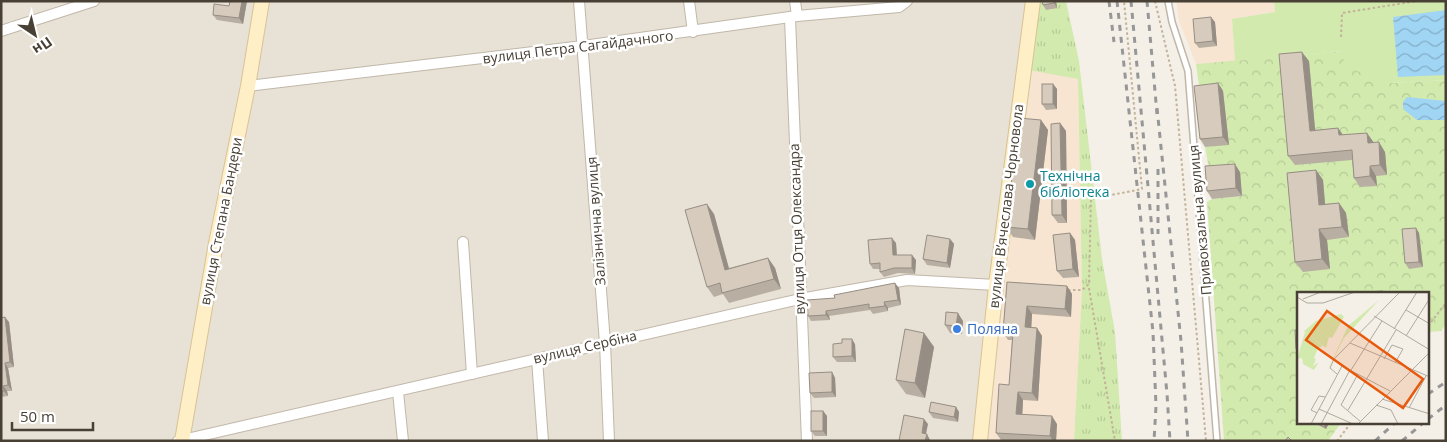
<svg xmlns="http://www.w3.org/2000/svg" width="1447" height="442" viewBox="0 0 1447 442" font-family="'Open Sans',sans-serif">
<defs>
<pattern id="grass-tufts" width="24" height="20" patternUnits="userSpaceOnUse" patternTransform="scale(1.25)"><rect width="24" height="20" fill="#d2eaae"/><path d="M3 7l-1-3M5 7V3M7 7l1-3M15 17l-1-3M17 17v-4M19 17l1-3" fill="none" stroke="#b6ca96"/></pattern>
<pattern id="forest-crowns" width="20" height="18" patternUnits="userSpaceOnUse" patternTransform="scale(1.25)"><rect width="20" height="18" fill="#d2eaae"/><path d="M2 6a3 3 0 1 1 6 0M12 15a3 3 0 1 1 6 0" fill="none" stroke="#b6ca96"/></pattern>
<pattern id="water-waves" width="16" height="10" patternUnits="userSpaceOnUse" patternTransform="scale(1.25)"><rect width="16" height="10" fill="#a0d5f4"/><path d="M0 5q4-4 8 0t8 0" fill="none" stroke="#84aec6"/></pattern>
</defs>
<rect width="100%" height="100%" fill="#f4f0e7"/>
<path fill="#e8e1d5" d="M 1,1 L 1033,1 L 980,441 L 1,441 Z"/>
<g fill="#f7e5d1">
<path d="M 1176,1 L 1274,1 L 1275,12 L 1232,19 L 1235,61 L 1196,64 L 1179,21 Z"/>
<path d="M 1023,69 L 1078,78 L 1082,290 L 1074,441 L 980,441 Z"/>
</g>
<path fill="url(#grass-tufts)" d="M 1033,1 L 1066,1 L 1079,61 L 1102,259 L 1115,332 L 1122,441 L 1074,441 L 1082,290 L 1078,79 L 1023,69 Z"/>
<path fill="url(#forest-crowns)" d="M 1343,51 L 1389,83 L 1446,80 L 1446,324 L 1441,331 L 1428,332 L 1428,293 L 1298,293 L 1298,423 L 1341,423 L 1328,441 L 1224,441 L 1207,202 L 1212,199 L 1242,196 L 1240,172 L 1210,174 L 1205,147 L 1229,144 L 1223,91 L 1200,93 L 1196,64 Z"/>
<path fill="#d2eaae" d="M 1274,1 L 1446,1 L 1446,80 L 1389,83 L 1344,66 L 1343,51 L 1235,61 L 1232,19 L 1275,12 Z"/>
<g fill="url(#water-waves)">
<path d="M 1446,10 L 1446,75 L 1398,77 L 1393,17 Z"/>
<path d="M 1407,97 L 1446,101 L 1446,120 L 1417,120 L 1403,109 L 1403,102 Z"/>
</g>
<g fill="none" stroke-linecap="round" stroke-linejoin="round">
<defs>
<path id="lane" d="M 1168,1 L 1172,22 L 1188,71 L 1217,441"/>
<g id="street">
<path d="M 579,1 L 605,343 L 609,441"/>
<path d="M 689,1 L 693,32"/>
<path d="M 795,1 L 797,16"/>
<path d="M 790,18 L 807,441"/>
<path d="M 1,31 L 94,1"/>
<path d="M 248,86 L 583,46 L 797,16 L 899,7 L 907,1"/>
<path d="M 463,242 L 472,374"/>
<path d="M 537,359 L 543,441"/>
<path d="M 398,392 L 403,441"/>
<path d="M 178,441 L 800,299 L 907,280 L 996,285"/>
</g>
<g id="secondary">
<path d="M 182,441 L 216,243 L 248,86 L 262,1"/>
<path d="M 980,441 L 996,285 L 1033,1"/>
</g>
</defs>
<use href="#lane" stroke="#c0b7a9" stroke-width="8"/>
<use href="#street" stroke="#c0b7a9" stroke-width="12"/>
<use href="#secondary" stroke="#d7c295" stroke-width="16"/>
<g stroke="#c3b299" stroke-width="2" stroke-dasharray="2.5 2.5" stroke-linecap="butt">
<path d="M 1155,1 L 1175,86 L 1206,441"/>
<path d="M 1341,37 L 1342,13 L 1417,1"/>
<path d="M 1089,288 L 1115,441"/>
<path d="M 1068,290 L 1082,290 L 1089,284 L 1091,199 L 1142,189 L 1124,1"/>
<path d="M 1428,326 L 1446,303"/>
<path d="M 1337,441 L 1351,423"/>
</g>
<use href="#lane" stroke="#fff" stroke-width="5"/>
<use href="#street" stroke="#fff" stroke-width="10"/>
<use href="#secondary" stroke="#ffefc6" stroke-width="14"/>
<g stroke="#979797" stroke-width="3" stroke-dasharray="6 6" stroke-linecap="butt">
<path d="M 1109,1 L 1114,42"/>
<path d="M 1117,1 L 1153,332 L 1156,406 L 1154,441"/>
<path d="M 1131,1 L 1167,394 L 1170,441"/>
<path d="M 1147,1 L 1157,114"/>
<path d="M 1157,108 L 1181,341 L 1188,441"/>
<path d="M 1158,169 L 1158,234"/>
<path d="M 1428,394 L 1446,382"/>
<path d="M 1428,419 L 1446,405"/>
<path d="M 1375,441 L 1395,423"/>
<path d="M 1402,441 L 1423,423"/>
</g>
</g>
<g fill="#b8afa2">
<path d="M 230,1 L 247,1 L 243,24 L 217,20 L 213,15 L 229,6 Z"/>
<path d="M 1056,1 L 1057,8 L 1046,10 L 1043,5 Z"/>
<path d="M 1215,22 L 1217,46 L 1199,48 L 1195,43 Z"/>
<path d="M 1309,61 L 1315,130 L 1338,128 L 1343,135 L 1367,133 L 1374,143 L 1385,152 L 1387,175 L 1376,176 L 1377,186 L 1360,187 L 1354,178 L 1352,160 L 1295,165 L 1288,156 Z"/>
<path d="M 1218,83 L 1223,91 L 1229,145 L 1205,147 L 1200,139 Z"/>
<path d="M 1053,84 L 1057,89 L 1057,109 L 1046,110 L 1042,104 Z"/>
<path d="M 1041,120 L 1048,130 L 1035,240 L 1013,237 L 1006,227 Z"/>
<path d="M 1060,123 L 1066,131 L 1067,223 L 1058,223 L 1052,215 Z"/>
<path d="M 1316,170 L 1323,180 L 1325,204 L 1339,203 L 1346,213 L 1349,237 L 1327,240 L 1330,269 L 1303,272 L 1295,262 Z"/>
<path d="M 1240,172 L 1242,196 L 1212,199 L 1207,191 Z"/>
<path d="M 714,214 L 729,268 L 768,258 L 775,268 L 781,289 L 729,303 L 723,294 L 714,297 L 707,287 Z"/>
<path d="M 1416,228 L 1419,233 L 1423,267 L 1409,269 L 1405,263 Z"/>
<path d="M 1070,233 L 1075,240 L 1079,277 L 1063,278 L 1057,271 Z"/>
<path d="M 950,239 L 954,244 L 950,268 L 927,265 L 923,259 Z"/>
<path d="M 896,243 L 897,255 L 916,260 L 915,274 L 898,273 L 884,277 L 880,272 L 880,269 L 873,269 L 870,264 Z"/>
<path d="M 1007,282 L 1067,286 L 1072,294 L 1071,317 L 1032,314 L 1031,327 L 1037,328 L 1042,336 L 1038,401 L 1023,400 L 1022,414 L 1057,424 L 1056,441 L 1001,440 L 996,433 L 1009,385 L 1012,340 L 1008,340 L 1003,332 Z"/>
<path d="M 899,288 L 901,305 L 888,308 L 888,311 L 873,314 L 870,310 L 829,316 L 830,320 L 811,321 L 808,316 L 835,298 Z"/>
<path d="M 1,318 L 9,322 L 14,367 L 8,368 L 12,391 L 7,391 L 8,396 L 1,397 Z"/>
<path d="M 963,321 L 962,334 L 950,333 L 945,325 Z"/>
<path d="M 924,333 L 934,347 L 925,398 L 906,394 L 896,380 Z"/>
<path d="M 855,344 L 856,362 L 837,362 L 833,357 Z"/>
<path d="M 832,372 L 835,378 L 836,397 L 814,398 L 810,393 Z"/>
<path d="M 956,407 L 959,412 L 958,422 L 933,418 L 929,412 Z"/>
<path d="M 823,411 L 827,416 L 827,436 L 815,436 L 811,431 Z"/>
<path d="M 1316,423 L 1329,423 L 1326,429 L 1318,425 Z"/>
</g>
<g fill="#968e84">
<path d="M 242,1 L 247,1 L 243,24 L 239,18 Z"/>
<path d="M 1053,1 L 1056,1 L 1057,8 L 1054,3 Z"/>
<path d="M 1211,17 L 1215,22 L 1217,46 L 1213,41 Z"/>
<path d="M 1302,52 L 1309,61 L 1316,140 L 1310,131 Z"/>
<path d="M 1218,83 L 1223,91 L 1229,145 L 1223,137 Z"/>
<path d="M 1053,84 L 1057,89 L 1057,109 L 1053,104 Z"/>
<path d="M 1041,120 L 1048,130 L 1035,240 L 1028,229 Z"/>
<path d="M 1060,123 L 1066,131 L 1067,223 L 1062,215 Z"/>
<path d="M 1338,128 L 1345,138 L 1339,135 Z"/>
<path d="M 1367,133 L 1374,143 L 1368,143 Z"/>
<path d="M 1379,142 L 1385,152 L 1387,175 L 1380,165 Z"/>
<path d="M 1235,164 L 1240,172 L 1242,196 L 1236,188 Z"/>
<path d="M 1370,166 L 1376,176 L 1377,186 L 1370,176 Z"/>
<path d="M 1316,170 L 1323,180 L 1326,215 L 1319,205 Z"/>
<path d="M 1339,203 L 1346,213 L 1349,237 L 1342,227 Z"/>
<path d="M 707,204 L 714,214 L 732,280 L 725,270 Z"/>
<path d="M 1416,228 L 1419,233 L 1423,267 L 1419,262 Z"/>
<path d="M 1319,229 L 1327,240 L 1330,269 L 1322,259 Z"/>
<path d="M 1070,233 L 1075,240 L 1079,277 L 1073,269 Z"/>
<path d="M 892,238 L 896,243 L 897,260 L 893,255 Z"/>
<path d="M 950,239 L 954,244 L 950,268 L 947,263 Z"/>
<path d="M 912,255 L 916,260 L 915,274 L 912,268 Z"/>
<path d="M 768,258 L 775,268 L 781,289 L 774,279 Z"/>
<path d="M 895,283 L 899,288 L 901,305 L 898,300 Z"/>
<path d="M 1067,286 L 1072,294 L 1071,317 L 1065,309 Z"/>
<path d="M 884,302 L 888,308 L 888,311 L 885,306 Z"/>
<path d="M 1027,306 L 1032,314 L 1031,335 L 1025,327 Z"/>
<path d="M 826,311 L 829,316 L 830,320 L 826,315 Z"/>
<path d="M 958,313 L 963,321 L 962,334 L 956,326 Z"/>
<path d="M 5,317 L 9,322 L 14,367 L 10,362 Z"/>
<path d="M 1037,328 L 1042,336 L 1038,401 L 1032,393 Z"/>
<path d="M 924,333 L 934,347 L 925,398 L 915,383 Z"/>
<path d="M 852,339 L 855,344 L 856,362 L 852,356 Z"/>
<path d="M 5,363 L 8,368 L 12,391 L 8,385 Z"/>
<path d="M 832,372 L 835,378 L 836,397 L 832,392 Z"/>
<path d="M 3,386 L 7,391 L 8,396 L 4,391 Z"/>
<path d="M 1018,392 L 1023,400 L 1022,421 L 1016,414 Z"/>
<path d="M 956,407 L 959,412 L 958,422 L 954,417 Z"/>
<path d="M 823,411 L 827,416 L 827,436 L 823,431 Z"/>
<path d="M 1052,416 L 1057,424 L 1056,441 L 1053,441 L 1050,436 Z"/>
<path d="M 924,419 L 928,424 L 925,439 L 922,433 Z"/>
<path d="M 1326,423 L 1329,423 L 1326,429 L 1324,427 Z"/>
<path d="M 927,434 L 930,440 L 930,441 L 925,441 Z"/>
</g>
<g fill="#d6cbbc" stroke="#968e84">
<path d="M 230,1 L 242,1 L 239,18 L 213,15 L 214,4 L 229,6 Z"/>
<path d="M 1042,1 L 1053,1 L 1054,3 L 1043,5 Z"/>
<path d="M 1211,17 L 1213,41 L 1195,43 L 1193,19 Z"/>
<path d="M 1302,52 L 1310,131 L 1338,128 L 1339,135 L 1367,133 L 1368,143 L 1379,142 L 1380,165 L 1370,166 L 1370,176 L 1354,178 L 1352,150 L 1288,156 L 1279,54 Z"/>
<path d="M 1218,83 L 1223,137 L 1200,139 L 1194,86 Z"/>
<rect x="1042" y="84" width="11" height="20"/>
<path d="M 1019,118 L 1041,120 L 1028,229 L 1006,227 Z"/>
<path d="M 1060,123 L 1062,215 L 1052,215 L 1051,124 Z"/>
<path d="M 1235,164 L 1236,188 L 1207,191 L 1205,166 Z"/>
<path d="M 1316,170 L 1319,205 L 1339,203 L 1342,227 L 1319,229 L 1322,259 L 1295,262 L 1287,173 Z"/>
<path d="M 707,204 L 725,270 L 768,258 L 774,279 L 722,293 L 720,283 L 707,287 L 685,210 Z"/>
<path d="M 1416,228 L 1419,262 L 1405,263 L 1402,229 Z"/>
<path d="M 1070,233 L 1073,269 L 1057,271 L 1053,235 Z"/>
<path d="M 927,235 L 950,239 L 947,263 L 923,259 Z"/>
<path d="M 892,238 L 893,255 L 912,255 L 912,268 L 894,268 L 880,272 L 880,263 L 870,264 L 868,240 Z"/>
<path d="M 1007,282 L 1067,286 L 1065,309 L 1027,306 L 1025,327 L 1037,328 L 1032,393 L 1018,392 L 1016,414 L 1052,416 L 1050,436 L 996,433 L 999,384 L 1009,385 L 1013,333 L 1003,332 Z"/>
<path d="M 895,283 L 898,300 L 884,302 L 885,306 L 869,308 L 869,304 L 826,311 L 826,315 L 808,316 L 807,300 L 835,298 L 834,295 Z"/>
<path d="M 1383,291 L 1383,293 L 1368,293 L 1368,292 Z"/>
<path d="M 946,312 L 958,313 L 956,326 L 945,325 Z"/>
<path d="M 5,317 L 10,362 L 5,363 L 8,385 L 3,386 L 4,391 L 1,391 L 1,318 Z"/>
<path d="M 905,329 L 924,333 L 915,383 L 896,380 Z"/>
<path d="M 1295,330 L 1298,330 L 1298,349 L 1296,349 Z"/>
<path d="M 842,339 L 852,339 L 852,356 L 833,357 L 833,344 L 842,343 Z"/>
<path d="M 832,372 L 832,392 L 810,393 L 809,373 Z"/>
<path d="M 931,402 L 956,407 L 954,417 L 929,412 Z"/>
<rect x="811" y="411" width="12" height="20"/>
<path d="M 904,415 L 924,419 L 922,433 L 927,434 L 925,441 L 899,441 Z"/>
<path d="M 1317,423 L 1326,423 L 1324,427 Z"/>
<path d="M 1288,437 L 1292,441 L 1285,441 Z"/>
</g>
<circle fill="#0f9aa8" stroke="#fff" stroke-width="2" cx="1030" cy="184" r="5"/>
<circle fill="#3f7fe0" stroke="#fff" stroke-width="2" cx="957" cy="329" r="5"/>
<g text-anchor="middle" stroke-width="5" stroke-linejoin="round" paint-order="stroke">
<g font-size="14" fill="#484035" stroke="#fff">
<text transform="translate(578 47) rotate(-7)" y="5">вулиця Петра Сагайдачного</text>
<text transform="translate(1006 206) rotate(-83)" y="5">вулиця Вʼячеслава Чорновола</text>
<text transform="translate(1200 220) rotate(-95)" y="5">Привокзальна вулиця</text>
<text transform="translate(221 221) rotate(-79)" y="5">вулиця Степана Бандери</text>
<text transform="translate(596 221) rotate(-94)" y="5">Залізнична вулиця</text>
<text transform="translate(797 229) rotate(-92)" y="5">вулиця Отця Олександра</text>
<text transform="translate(585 347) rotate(-13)" y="5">вулиця Сербіна</text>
</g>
<g font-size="14" fill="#0d838f" stroke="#fff" text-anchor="start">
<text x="1040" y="181">Технічна<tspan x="1040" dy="16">бібліотека</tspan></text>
</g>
<g font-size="14" fill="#366cbe" stroke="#fff" text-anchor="start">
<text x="967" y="334">Поляна</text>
</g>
</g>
<g transform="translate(1297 292)">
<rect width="132" height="132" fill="#f4f0e7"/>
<path d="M 82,8 L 47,46 L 29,82 L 51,34 Z" fill="#d2eaae"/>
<path d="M 44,22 L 47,25 L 35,46 L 32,45 L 29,56 L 7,39 L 19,29 Z" fill="#d2eaae"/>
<path d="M 8,40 L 26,54 L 21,56 L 17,66 L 19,67 L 16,74 L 22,70 L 17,78 L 6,72 L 5,66 L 0,67 Z" fill="#d2eaae"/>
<path fill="none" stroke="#afaaa0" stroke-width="1" d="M 0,5 L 10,11 L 26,11 L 58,0M 6,7 L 24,0M 109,18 L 133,32M 77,24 L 133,58M 97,37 L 120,0M 109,44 L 133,6M 53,51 L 133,85M 87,67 L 95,53 L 106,57 L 98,71M 54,78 L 85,29M 40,82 L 33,76 L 37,67 L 103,0M 61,82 L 44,113 L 64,130M 85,107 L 133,122M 79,113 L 94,118 L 101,132M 112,116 L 129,84M 22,117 L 56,132M 51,118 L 99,38M 20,121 L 14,118 L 22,104 L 28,105M 14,132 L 45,74 L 93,99M 24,132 L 53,78M 61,132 L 133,60"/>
<path fill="#e8590c" fill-opacity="0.15" stroke="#e8590c" stroke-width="2.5" d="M 30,19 L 126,87 L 106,116 L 9,48 Z"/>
<rect width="132" height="132" fill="none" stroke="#484035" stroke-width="2.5"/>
</g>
<rect width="1447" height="442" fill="none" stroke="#484035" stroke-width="5"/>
<g transform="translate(35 35) rotate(145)" stroke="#ffffff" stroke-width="4" paint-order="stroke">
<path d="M0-4L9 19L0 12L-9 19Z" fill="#484035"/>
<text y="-8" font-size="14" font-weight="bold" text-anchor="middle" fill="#484035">Пн</text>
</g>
<path d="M12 422v8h81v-8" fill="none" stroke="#484035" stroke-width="2.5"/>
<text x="20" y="422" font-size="15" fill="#484035" stroke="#ffffff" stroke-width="4" paint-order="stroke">50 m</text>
</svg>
